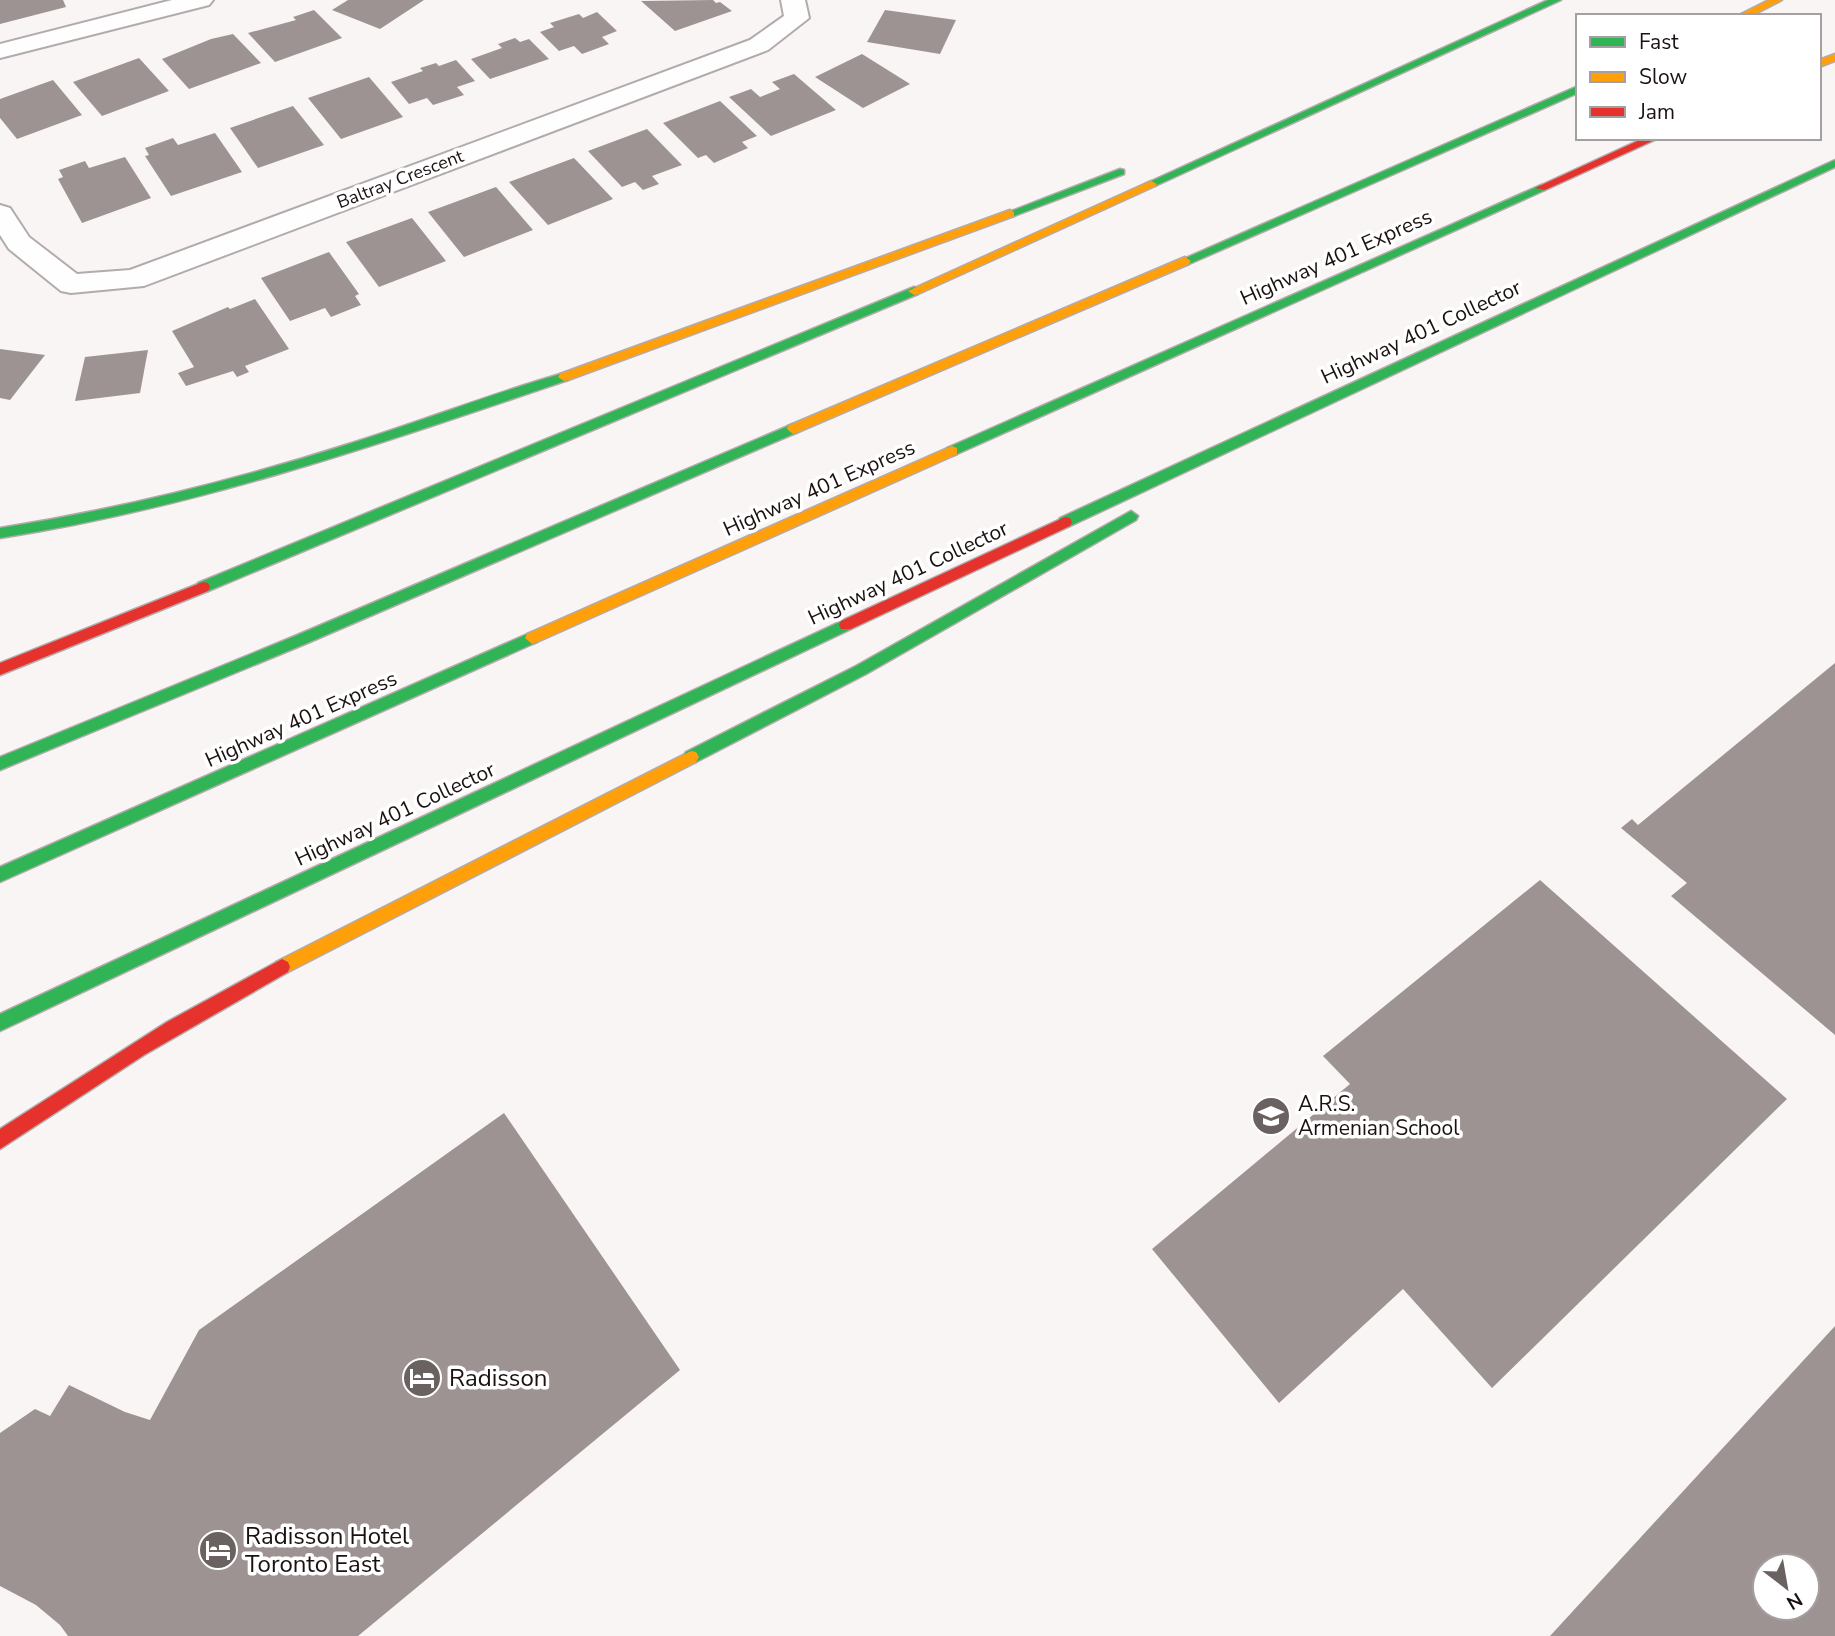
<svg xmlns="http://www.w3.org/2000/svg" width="1835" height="1636" viewBox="0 0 1835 1636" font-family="'Nunito Sans',sans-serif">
<rect width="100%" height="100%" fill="#faf5f5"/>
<g fill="#9d9393" fill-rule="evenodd">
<path d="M 0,0 L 63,0 L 66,7 L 0,24 Z"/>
<path d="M 348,0 L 424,0 L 380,29 L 332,10 Z"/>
<path d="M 713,0 L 716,3 L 720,2 L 732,11 L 675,31 L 641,1 Z"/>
<path d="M 314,10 L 342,38 L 275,62 L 248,33 L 296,20 L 293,17 Z"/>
<path d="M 885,10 L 956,20 L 940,54 L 867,42 Z"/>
<path d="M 597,12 L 617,31 L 602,37 L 609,44 L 582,54 L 574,46 L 559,51 L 540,32 L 554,27 L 550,23 L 579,14 L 583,18 Z"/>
<path d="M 233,34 L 261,63 L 189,89 L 162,59 L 211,39 Z"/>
<path d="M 515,38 L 520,42 L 529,39 L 549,59 L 490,79 L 471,59 L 502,48 L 498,44 Z"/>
<path d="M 862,54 L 910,84 L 863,108 L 815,77 Z"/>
<path d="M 139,58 L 169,91 L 102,116 L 73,82 Z"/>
<path d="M 456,60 L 475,81 L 457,87 L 464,95 L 433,105 L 427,98 L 409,104 L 391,82 L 423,71 L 420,68 L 436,63 L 439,66 Z"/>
<path d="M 794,74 L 836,110 L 771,136 L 729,97 L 751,89 L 760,97 L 780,89 L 772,82 Z"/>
<path d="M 369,77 L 403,117 L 341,139 L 308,98 Z"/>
<path d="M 53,80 L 82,115 L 17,139 L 0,118 L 0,99 Z"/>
<path d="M 720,101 L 757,136 L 742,142 L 748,148 L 714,163 L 706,155 L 698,158 L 663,123 Z"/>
<path d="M 293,106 L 324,145 L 258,168 L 230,128 Z"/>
<path d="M 647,129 L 682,165 L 652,176 L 659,184 L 643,190 L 635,182 L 622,187 L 588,151 Z"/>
<path d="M 215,133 L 242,172 L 171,196 L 145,156 L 149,155 L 145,148 L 173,138 L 178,145 Z"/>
<path d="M 125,157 L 151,198 L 82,223 L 58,179 L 63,177 L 59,170 L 85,161 L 89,168 Z"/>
<path d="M 574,158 L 613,199 L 548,225 L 509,182 Z"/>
<path d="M 496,187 L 533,230 L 464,257 L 428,212 Z"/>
<path d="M 412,218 L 446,261 L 379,287 L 346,242 Z"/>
<path d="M 329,252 L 359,294 L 355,296 L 361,305 L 331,317 L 325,308 L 290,321 L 261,278 Z"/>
<path d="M 255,299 L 289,349 L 245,366 L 249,372 L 237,377 L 233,371 L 186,386 L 178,373 L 194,367 L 172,331 L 228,307 L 230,309 Z"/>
<path d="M 0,349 L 45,355 L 10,400 L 0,398 Z"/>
<path d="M 148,350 L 140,393 L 75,401 L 85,357 Z"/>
<path d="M 1835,663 L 1835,1035 L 1671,896 L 1687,883 L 1621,828 L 1632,819 L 1638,825 Z"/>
<path d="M 1540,880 L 1787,1099 L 1492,1388 L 1403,1289 L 1279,1403 L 1152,1249 L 1350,1084 L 1323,1056 Z"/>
<path d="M 504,1113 L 680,1370 L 358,1636 L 68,1636 L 60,1625 L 36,1605 L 0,1586 L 0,1433 L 35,1409 L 50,1416 L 69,1385 L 125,1412 L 150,1420 L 199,1330 Z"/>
<path d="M 1835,1326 L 1835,1636 L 1550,1636 ZM 1765,1566 L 1807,1566 L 1807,1608 L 1765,1608 Z"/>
</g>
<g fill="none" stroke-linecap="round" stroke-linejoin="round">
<defs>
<g id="street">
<path d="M 172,0 L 213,0 L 209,5 L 0,58 L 0,44 Z"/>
<path d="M 781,0 L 805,0 L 809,18 L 768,50 L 144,286 L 71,293 L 61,291 L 9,249 L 0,235 L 0,205 L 10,208 L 29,237 L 77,274 L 130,270 L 750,40 L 784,16 Z"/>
</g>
<g id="fast">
<path d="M 1548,0 L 1561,0 L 1155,186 L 1145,184 Z"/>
<path d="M 1578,86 L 1578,93 L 1189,264 L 1185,265 L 1179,261 Z"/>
<path d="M 1835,160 L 1835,167 L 1070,526 L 1060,526 L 1058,522 L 1060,518 Z"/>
<path d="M 1120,169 L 1124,170 L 1124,174 L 1014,216 L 1006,216 L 1004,214 Z"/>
<path d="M 1541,185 L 1545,186 L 1545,190 L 957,454 L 952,456 L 945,451 L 947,448 Z"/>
<path d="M 914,287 L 918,288 L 918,294 L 208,591 L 198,591 L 196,587 L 198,583 Z"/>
<path d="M 564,373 L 570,377 L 568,380 C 379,444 198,507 0,538 L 0,528 C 120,509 236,480 352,443 C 423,421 493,393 564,373 Z"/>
<path d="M 793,424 L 798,426 L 798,432 L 305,644 L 0,770 L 0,757 L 295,636 Z"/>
<path d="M 1131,511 L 1138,516 L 1136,520 L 866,674 L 696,762 L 686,762 L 683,757 L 686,752 L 856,666 Z"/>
<path d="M 846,619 L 853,625 L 851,629 L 0,1031 L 0,1014 Z"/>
<path d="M 532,632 L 537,634 L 539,638 L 537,642 L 0,882 L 0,867 Z"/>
</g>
<g id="slow">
<path d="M 1769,0 L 1782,0 L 1751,16 L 1737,16 Z"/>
<path d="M 1835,54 L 1835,61 L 1819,67 L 1819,60 Z"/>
<path d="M 1151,181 L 1157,184 L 1155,186 L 918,294 L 914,295 L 908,291 Z"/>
<path d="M 1010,210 L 1014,212 L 1014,216 L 568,380 L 564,381 L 558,377 L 560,374 Z"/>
<path d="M 1185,257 L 1191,261 L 1189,264 L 798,432 L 793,434 L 787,429 L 788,426 Z"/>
<path d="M 952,446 L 957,448 L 957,454 L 537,642 L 532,644 L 525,638 L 527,634 Z"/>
<path d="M 691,751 L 696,752 L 699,757 L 696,762 L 288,972 L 282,975 L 276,972 L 274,967 L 276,962 Z"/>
</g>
<g id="jam">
<path d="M 1644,138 L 1659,138 L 1545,190 L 1535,188 Z"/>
<path d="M 1065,517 L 1070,518 L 1072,522 L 1070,526 L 851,629 L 841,629 L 839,625 L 841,621 Z"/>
<path d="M 203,582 L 208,583 L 210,587 L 208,591 L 0,675 L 0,663 Z"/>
<path d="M 282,959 L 288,962 L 290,967 L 288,972 L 144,1055 L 0,1149 L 0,1129 L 167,1022 Z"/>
</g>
</defs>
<use href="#street" stroke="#b3abab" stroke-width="4"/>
<use href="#fast" stroke="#b3abab" stroke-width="3"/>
<use href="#slow" stroke="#b3abab" stroke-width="3"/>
<use href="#jam" stroke="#b3abab" stroke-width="3"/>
<use href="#street" fill="#fefefe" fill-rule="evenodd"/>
<use href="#fast" fill="#30b455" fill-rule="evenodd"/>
<use href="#slow" fill="#ff9f0a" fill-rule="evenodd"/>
<use href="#jam" fill="#e5322d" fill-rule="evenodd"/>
</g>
<defs>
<symbol id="school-disc" viewBox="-11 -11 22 22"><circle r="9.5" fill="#6a6161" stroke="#fff"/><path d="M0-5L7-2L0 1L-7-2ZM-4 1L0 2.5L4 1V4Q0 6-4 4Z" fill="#fff"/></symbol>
<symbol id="hotel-disc" viewBox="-11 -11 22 22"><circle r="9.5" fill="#6a6161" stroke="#fff"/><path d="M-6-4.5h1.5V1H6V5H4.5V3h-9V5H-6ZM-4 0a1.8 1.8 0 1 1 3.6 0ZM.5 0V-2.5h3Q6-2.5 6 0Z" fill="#fff"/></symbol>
</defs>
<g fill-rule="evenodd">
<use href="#school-disc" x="1249" y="1094" width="44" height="44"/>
<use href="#hotel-disc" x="400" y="1356" width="44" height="44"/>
<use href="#hotel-disc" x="196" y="1528" width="44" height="44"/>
</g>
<g text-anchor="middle" stroke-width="7" stroke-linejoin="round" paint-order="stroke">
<g font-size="18" fill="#1c1111" stroke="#fff">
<text transform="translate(400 179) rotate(-21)" y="6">Baltray Crescent</text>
</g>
<g font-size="21" fill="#1c1111" stroke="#fff">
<text transform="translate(1336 257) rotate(-24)" y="7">Highway 401 Express</text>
<text transform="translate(1421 332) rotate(-25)" y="7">Highway 401 Collector</text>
<text transform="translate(819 488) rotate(-24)" y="7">Highway 401 Express</text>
<text transform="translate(908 573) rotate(-25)" y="7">Highway 401 Collector</text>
<text transform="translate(301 719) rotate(-24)" y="7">Highway 401 Express</text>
<text transform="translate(395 814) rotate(-25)" y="7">Highway 401 Collector</text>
</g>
<g font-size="21" fill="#1c1111" stroke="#fff" text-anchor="start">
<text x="1298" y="1111">A.R.S.<tspan x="1298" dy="24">Armenian School</tspan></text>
</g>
<g font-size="24" fill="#1c1111" stroke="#fff" text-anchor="start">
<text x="449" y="1386">Radisson</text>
<text x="245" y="1544">Radisson Hotel<tspan x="245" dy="28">Toronto East</tspan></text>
</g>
</g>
<rect x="1576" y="14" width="245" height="126" fill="#ffffff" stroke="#a4a0a0" stroke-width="2"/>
<rect x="1590" y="37" width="35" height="10" fill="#30b455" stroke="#a4a0a0" stroke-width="2"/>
<text x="1639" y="49" font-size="21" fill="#1c1111">Fast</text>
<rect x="1590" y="72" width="35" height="10" fill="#ff9f0a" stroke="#a4a0a0" stroke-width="2"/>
<text x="1639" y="84" font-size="21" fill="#1c1111">Slow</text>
<rect x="1590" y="107" width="35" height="10" fill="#e5322d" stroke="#a4a0a0" stroke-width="2"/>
<text x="1639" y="119" font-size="21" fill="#1c1111">Jam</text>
<g transform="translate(1786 1587) rotate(149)"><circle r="33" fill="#ffffff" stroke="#a4a0a0" stroke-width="2"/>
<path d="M0-5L12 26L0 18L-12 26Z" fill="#6a6161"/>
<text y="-10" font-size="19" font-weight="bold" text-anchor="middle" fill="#1c1111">N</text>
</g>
</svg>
